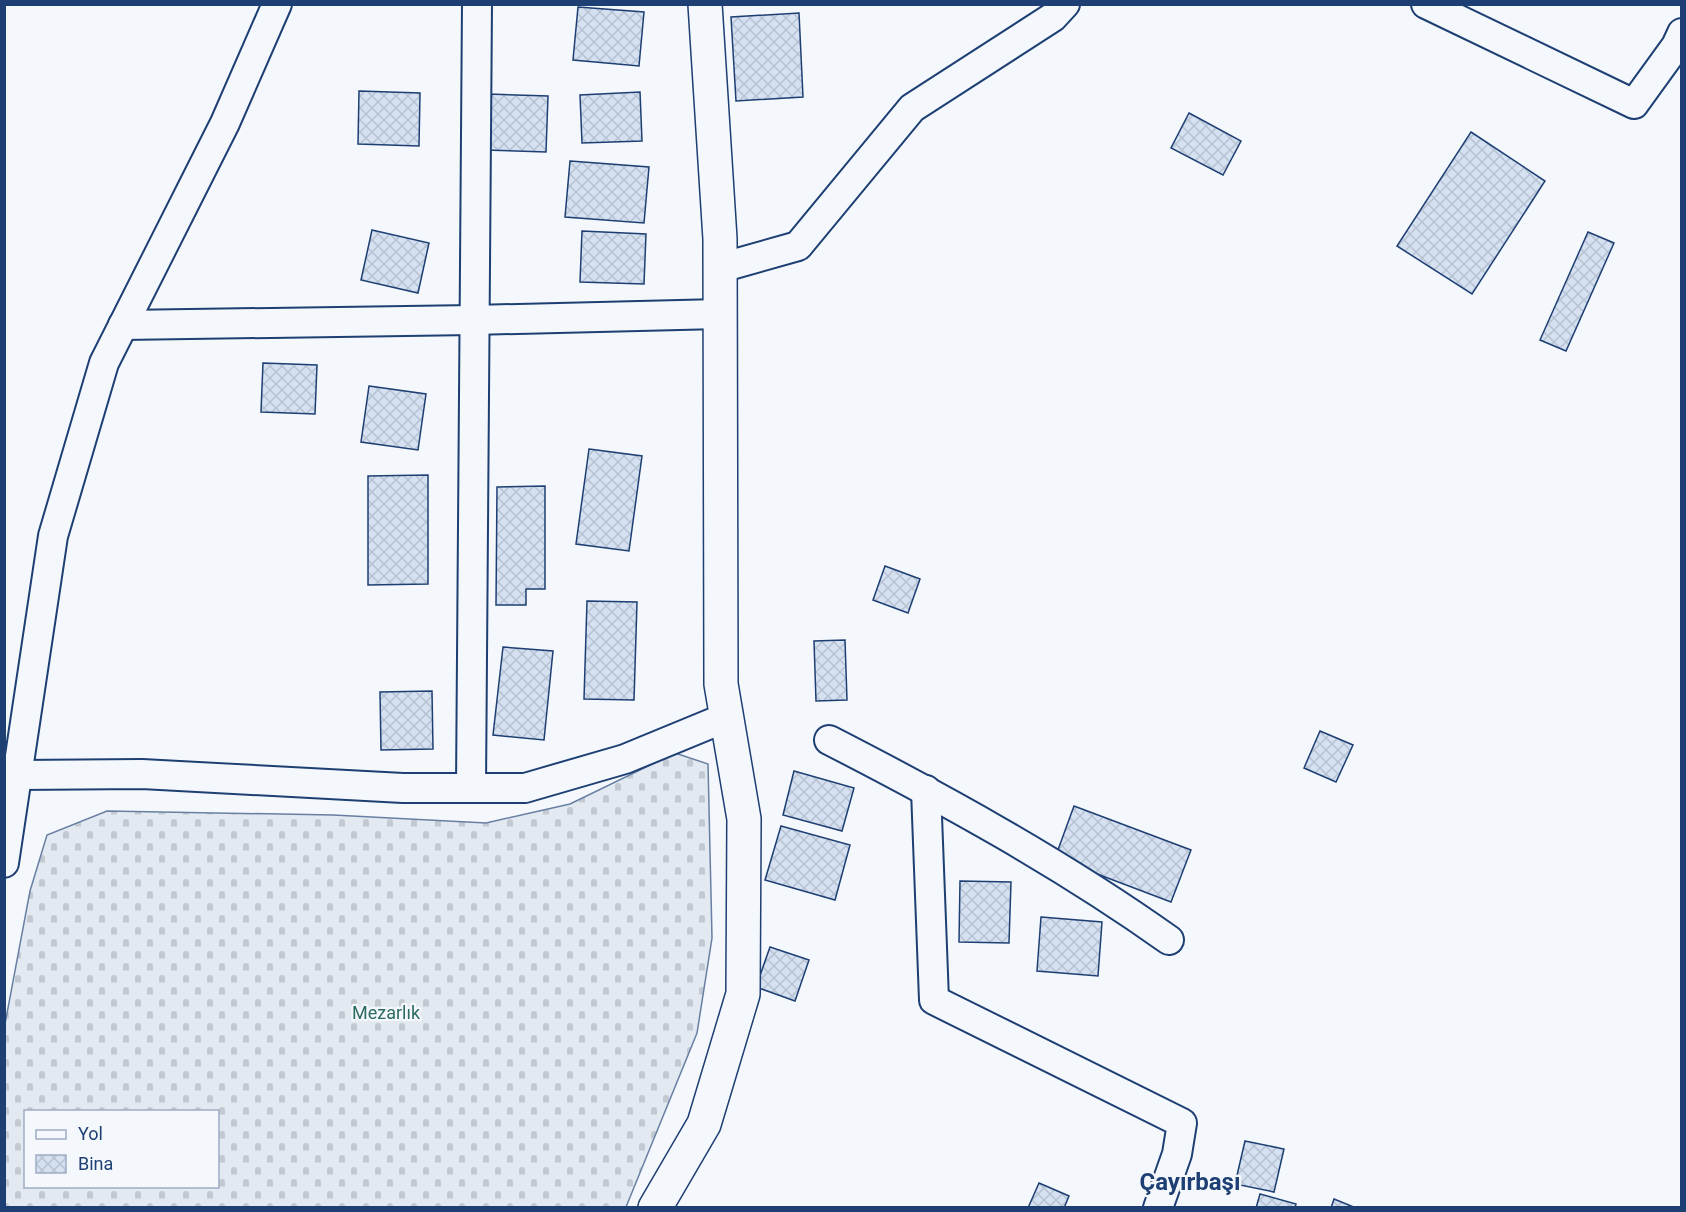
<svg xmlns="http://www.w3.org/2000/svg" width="1686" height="1212" viewBox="0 0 1686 1212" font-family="Roboto,sans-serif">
<defs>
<pattern id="cemetery-stones" width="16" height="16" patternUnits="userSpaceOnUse" patternTransform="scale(1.5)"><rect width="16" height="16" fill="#e3e9f0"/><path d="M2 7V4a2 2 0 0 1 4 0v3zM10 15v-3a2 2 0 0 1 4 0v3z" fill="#c2c9d1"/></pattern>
<pattern id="building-cross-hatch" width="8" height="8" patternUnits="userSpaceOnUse" patternTransform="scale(1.5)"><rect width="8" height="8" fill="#d5e0f0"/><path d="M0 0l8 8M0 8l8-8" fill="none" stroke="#b6c1d1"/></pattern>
</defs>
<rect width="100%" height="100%" fill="#f4f7fb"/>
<path fill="url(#cemetery-stones)" stroke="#687fa3" stroke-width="1.5" fill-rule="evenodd" d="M 675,753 L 708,764 L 712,938 L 697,1033 L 626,1207 L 5,1208 L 5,1024 L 30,891 L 47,835 L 107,811 L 333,815 L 486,823 L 570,804 ZM 26,1112 L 218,1112 L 218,1186 L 26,1186 Z"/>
<g fill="url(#building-cross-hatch)" stroke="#1d3f73" stroke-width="1.5">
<path d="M 578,7 L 644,12 L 639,66 L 573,60 Z"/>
<path d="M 799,13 L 803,97 L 736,101 L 731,17 Z"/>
<path d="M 359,91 L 420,93 L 419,146 L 358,144 Z"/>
<path d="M 640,92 L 642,141 L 582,143 L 580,95 Z"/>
<path d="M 487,94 L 548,96 L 546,152 L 485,150 Z"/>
<path d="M 1189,113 L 1241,141 L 1223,175 L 1171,148 Z"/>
<path d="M 1471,132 L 1545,181 L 1472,294 L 1397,246 Z"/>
<path d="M 570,161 L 649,167 L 644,223 L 565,217 Z"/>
<path d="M 372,230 L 429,243 L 418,293 L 361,280 Z"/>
<path d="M 582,231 L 646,234 L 644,284 L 580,282 Z"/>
<path d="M 1588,232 L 1614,243 L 1566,351 L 1540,340 Z"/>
<path d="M 263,363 L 317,365 L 315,414 L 261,412 Z"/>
<path d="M 369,386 L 426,394 L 418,450 L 361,442 Z"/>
<path d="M 589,449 L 642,456 L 629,551 L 576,544 Z"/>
<path d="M 428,475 L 428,584 L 368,585 L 368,476 Z"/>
<path d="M 545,486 L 545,589 L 526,589 L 526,605 L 496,605 L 497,487 Z"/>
<path d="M 885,566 L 920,579 L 908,613 L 873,600 Z"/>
<path d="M 587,601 L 637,602 L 634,700 L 584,699 Z"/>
<path d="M 845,640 L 847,700 L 816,701 L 814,641 Z"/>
<path d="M 503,647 L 553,651 L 544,740 L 493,735 Z"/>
<path d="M 432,691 L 433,749 L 381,750 L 380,692 Z"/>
<path d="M 1320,731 L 1353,745 L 1336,782 L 1304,768 Z"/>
<path d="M 794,771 L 854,788 L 842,831 L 783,815 Z"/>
<path d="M 1074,806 L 1191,850 L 1171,902 L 1055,858 Z"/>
<path d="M 781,826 L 850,845 L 835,900 L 765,880 Z"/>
<path d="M 960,881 L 1011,882 L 1009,943 L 959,942 Z"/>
<path d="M 1041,917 L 1102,922 L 1098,976 L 1037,971 Z"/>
<path d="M 770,947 L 809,960 L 795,1001 L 756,987 Z"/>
<path d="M 1245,1141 L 1284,1149 L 1274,1192 L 1235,1184 Z"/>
<path d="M 1039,1183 L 1069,1196 L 1064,1208 L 1028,1208 Z"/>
<path d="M 1260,1194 L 1296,1204 L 1295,1208 L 1256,1208 Z"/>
<path d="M 1334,1199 L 1356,1208 L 1331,1208 Z"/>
</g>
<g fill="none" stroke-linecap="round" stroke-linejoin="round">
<defs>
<g id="minor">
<path d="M 1426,4 L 1634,104 L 1676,46 L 1682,33"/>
<path d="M 720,268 L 798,246 L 912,108 L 1053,17 L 1065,4"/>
<path d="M 123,325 L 473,320 L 720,314"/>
<path d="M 829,740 C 946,800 1062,864 1169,940"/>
<path d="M 18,775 L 142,774 L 403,788 L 525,788 L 625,759 L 727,717"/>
<path d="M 471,788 L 477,4"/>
<path d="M 926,790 L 934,1000 L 1182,1123 L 1177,1154 L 1158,1208"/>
<path d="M 4,863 L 53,536 L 104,363 L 225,123 L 277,4"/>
</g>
<path id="tertiary" d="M 655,1208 L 704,1124 L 743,994 L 744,819 L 721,684 L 720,239 L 705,4"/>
</defs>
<use href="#minor" stroke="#1d3f73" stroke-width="32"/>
<use href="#tertiary" stroke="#1d3f73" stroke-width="36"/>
<use href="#minor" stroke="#f4f7fb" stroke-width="28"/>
<use href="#tertiary" stroke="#f4f7fb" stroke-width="33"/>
</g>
<g text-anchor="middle" stroke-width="4.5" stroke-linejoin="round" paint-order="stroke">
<g font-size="18" fill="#2c6c60" stroke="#f4f7fb">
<text x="386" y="1019">Mezarlık</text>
</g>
<g font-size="24" font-weight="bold" fill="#1d3f73" stroke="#f4f7fb">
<text x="1190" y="1190">Çayırbaşı</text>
</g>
</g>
<rect width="1686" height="1212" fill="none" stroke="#1d3f73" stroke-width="12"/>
<rect x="24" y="1110" width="195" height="78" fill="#f4f7fb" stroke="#9eadc5" stroke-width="1.5"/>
<rect x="36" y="1130" width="30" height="9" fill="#f4f7fb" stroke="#9eadc5" stroke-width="1.5"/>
<text x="78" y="1140" font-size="18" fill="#1d3f73">Yol</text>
<rect x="36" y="1155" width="30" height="18" fill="url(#building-cross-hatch)" stroke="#9eadc5" stroke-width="1.5"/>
<text x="78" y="1170" font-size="18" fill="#1d3f73">Bina</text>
</svg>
